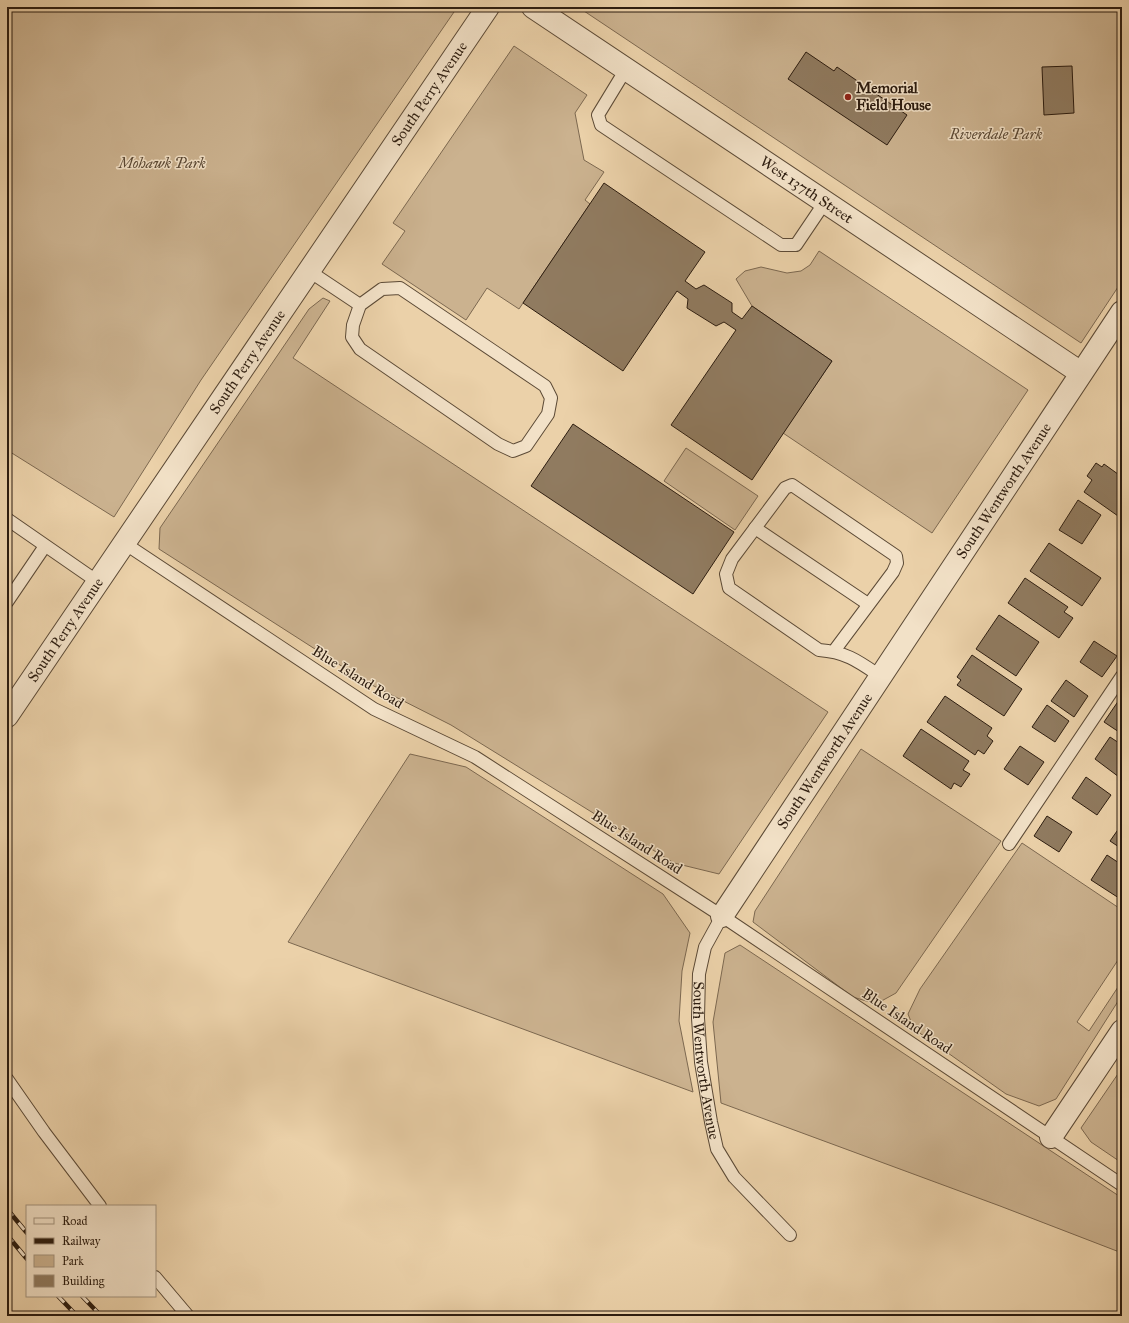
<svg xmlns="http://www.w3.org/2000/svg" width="1129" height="1323" viewBox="0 0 1129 1323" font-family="'IM FELL Great Primer',serif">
<rect width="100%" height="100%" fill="#ebd1a9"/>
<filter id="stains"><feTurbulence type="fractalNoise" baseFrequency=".005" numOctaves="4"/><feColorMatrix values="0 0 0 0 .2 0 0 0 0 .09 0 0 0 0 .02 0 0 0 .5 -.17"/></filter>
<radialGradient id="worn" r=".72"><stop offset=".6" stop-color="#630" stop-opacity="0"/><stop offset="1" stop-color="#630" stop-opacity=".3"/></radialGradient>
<g fill="#cbb28f" stroke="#7c6850">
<path d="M 7,7 L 447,7 L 454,12 L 201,380 L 114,517 L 7,450 L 7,375 L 10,371 L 7,369 Z"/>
<path d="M 578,7 L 1122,7 L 1122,281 L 1081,343 Z"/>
<path d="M 514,46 L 587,95 L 575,113 L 584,160 L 604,172 L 585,200 L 590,204 L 523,303 L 519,309 L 487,288 L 466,320 L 382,264 L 405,231 L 393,223 Z"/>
<path d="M 819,251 L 1028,390 L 932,533 L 783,433 L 832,361 L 752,306 L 736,279 L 745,271 L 761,267 L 787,273 L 801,271 L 810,265 Z"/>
<path d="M 323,298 L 330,301 L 293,358 L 828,712 L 719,874 L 674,863 L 451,725 L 368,683 L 159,549 L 160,528 L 309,309 Z"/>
<path d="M 686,448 L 758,496 L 735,530 L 664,481 Z"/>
<path d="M 861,749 L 1001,841 L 896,993 L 876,1004 L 853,997 L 753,922 L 755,911 Z"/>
<path d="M 410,754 L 466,767 L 663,894 L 690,933 L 682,971 L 679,1021 L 693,1092 L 288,942 Z"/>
<path d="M 1022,843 L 1122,910 L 1122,954 L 1077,1022 L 1089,1031 L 1122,981 L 1122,995 L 1056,1099 L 1039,1106 L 1006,1094 L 914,1029 L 908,1014 L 920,989 Z"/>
<path d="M 740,945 L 1122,1198 L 1122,1253 L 1000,1206 L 721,1103 L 713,1022 L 725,953 Z"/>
<path d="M 1122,1068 L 1122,1163 L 1091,1142 L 1081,1128 Z"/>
</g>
<g fill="#907b60" stroke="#2d1d10">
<path d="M 806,52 L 834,71 L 837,67 L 907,115 L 887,145 L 788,79 Z"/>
<path d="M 1072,66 L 1074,113 L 1044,115 L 1042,67 Z"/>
<path d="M 604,183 L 705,252 L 685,281 L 696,289 L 704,285 L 732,303 L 732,312 L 742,319 L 752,306 L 832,361 L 752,480 L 671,425 L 736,330 L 724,322 L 716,326 L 687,308 L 688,299 L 677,291 L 623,371 L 523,303 Z"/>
<path d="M 573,424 L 734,532 L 693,594 L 531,486 Z"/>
<path d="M 1096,463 L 1102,467 L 1104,464 L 1122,477 L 1122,510 L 1118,516 L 1084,492 L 1092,480 L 1087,476 Z"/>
<path d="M 1078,500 L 1101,515 L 1082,544 L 1059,530 Z"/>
<path d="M 1049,543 L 1101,578 L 1082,606 L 1030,571 Z"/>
<path d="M 1025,578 L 1068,607 L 1064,612 L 1073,618 L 1059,638 L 1008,603 Z"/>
<path d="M 999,615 L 1039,642 L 1016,676 L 976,649 Z"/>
<path d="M 1094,641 L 1117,656 L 1102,677 L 1080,662 Z"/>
<path d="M 972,655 L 1022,689 L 1004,716 L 957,685 L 961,680 L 957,677 Z"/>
<path d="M 1066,680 L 1088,696 L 1074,717 L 1051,701 Z"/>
<path d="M 945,696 L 992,728 L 987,736 L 993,741 L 984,754 L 978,750 L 975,755 L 927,722 Z"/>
<path d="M 1119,700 L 1122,702 L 1122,734 L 1104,722 Z"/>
<path d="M 1047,705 L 1069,721 L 1055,742 L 1032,727 Z"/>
<path d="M 921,729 L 969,761 L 963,770 L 970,774 L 961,787 L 954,783 L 951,789 L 903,756 Z"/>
<path d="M 1110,737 L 1122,745 L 1122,773 L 1119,777 L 1095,759 Z"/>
<path d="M 1020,746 L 1044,762 L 1028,785 L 1004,769 Z"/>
<path d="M 1086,777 L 1111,795 L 1097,815 L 1072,798 Z"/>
<path d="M 1047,816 L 1072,832 L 1059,852 L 1034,836 Z"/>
<path d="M 1122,824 L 1122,849 L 1110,841 Z"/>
<path d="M 1107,855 L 1122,865 L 1122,900 L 1091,880 Z"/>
</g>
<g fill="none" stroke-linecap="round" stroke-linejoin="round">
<defs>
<g id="lane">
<path d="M 626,69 L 598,115 L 601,125 L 781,245 L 796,245 L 825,202"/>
<path d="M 309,271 L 360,305"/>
<path d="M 400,288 L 545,386 L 551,398 L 548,414 L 526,446 L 513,451 L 498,444 L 360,349 L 352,337 L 353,325 L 360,305 L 382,289 Z"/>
<path d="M 7,519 L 98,582"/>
<path d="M 755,528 L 868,604"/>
<path d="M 124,543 L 374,709 L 475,757 L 722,916 L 1122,1185"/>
<path d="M 7,602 L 45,546"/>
<path d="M 834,651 L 893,572 L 897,563 L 896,556 L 792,485 L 785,488 L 732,559 L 726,574 L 729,588 L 819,650 C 846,652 858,661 880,676"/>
<path d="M 1009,844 L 1122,676"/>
<path id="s1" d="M 722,916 L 705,947 L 699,974 L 698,1018 L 701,1062 L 711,1122 L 717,1149 L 734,1177 L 790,1235"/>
<path d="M 7,1079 L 44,1132 L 100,1206"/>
<path d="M 155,1277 L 188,1316"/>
</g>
<g id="street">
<path id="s2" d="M 533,7 L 1081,373"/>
<path id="s3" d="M 7,716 L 488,7"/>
<path id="s4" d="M 722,916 L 1122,312"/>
<path d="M 1051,1137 L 1122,1031"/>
</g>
</defs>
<use href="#lane" stroke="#5c4a36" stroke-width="14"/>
<use href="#street" stroke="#5c4a36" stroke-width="24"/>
<use href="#lane" stroke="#f2e1c7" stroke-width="12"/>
<use href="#street" stroke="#f2e1c7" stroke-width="22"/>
<defs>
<g id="rail">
<path d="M 7,1209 L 27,1233"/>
<path d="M 7,1235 L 27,1259"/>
<path d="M 58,1296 L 77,1316"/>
<path d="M 82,1296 L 101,1316"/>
</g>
</defs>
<use href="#rail" stroke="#2d1d10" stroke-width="4.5"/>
<use href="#rail" stroke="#f2e1c7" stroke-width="3" stroke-dasharray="9" stroke-linecap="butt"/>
</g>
<circle fill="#8f2418" stroke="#f2e1c7" stroke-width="1.5" cx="848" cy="97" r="4"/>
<g text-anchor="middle" stroke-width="3" stroke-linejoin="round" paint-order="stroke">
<g font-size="15" font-weight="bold" fill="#2d1d10" stroke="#f2e1c7" text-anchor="start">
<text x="856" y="93">Memorial<tspan x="856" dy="17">Field House</tspan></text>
</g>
<g font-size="15" fill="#2d1d10" stroke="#f2e1c7">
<text dy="5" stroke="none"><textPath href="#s3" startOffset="752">South Perry Avenue</textPath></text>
<text dy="5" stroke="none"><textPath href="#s2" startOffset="329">West 137th Street</textPath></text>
<text dy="5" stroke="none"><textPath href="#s3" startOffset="428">South Perry Avenue</textPath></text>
<text dy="5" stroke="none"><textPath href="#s4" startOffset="510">South Wentworth Avenue</textPath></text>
<text dy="5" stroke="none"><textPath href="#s3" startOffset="104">South Perry Avenue</textPath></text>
<text transform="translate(358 677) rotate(32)" y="5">Blue Island Road</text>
<text dy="5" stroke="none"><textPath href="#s4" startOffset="186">South Wentworth Avenue</textPath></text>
<text transform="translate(637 842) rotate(33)" y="5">Blue Island Road</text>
<text transform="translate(907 1021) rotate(34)" y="5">Blue Island Road</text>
<text dy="5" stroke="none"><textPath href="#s1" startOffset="150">South Wentworth Avenue</textPath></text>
</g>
<g font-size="15" font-style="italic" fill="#5c4a36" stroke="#f2e1c7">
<text x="996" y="139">Riverdale Park</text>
<text x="162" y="168">Mohawk Park</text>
</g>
</g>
<rect width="1129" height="1323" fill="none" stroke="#ebd1a9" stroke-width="24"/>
<rect x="8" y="8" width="1113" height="1307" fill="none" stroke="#2d1d10" stroke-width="2"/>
<rect x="12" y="12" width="1105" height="1299" fill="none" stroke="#2d1d10"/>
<rect x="26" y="1205" width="130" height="92" fill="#f2e1c7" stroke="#a3937e"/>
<rect x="34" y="1218" width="20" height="6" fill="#f2e1c7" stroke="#a3937e"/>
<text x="62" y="1225" font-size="12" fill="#2d1d10">Road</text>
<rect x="34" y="1238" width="20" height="6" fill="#2d1d10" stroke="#a3937e"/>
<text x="62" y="1245" font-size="12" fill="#2d1d10">Railway</text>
<rect x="34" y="1255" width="20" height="12" fill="#cbb28f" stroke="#a3937e"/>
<text x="62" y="1265" font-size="12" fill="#2d1d10">Park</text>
<rect x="34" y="1275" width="20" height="12" fill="#907b60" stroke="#a3937e"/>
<text x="62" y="1285" font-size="12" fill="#2d1d10">Building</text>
<rect width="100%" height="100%" filter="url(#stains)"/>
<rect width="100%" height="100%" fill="url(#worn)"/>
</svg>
